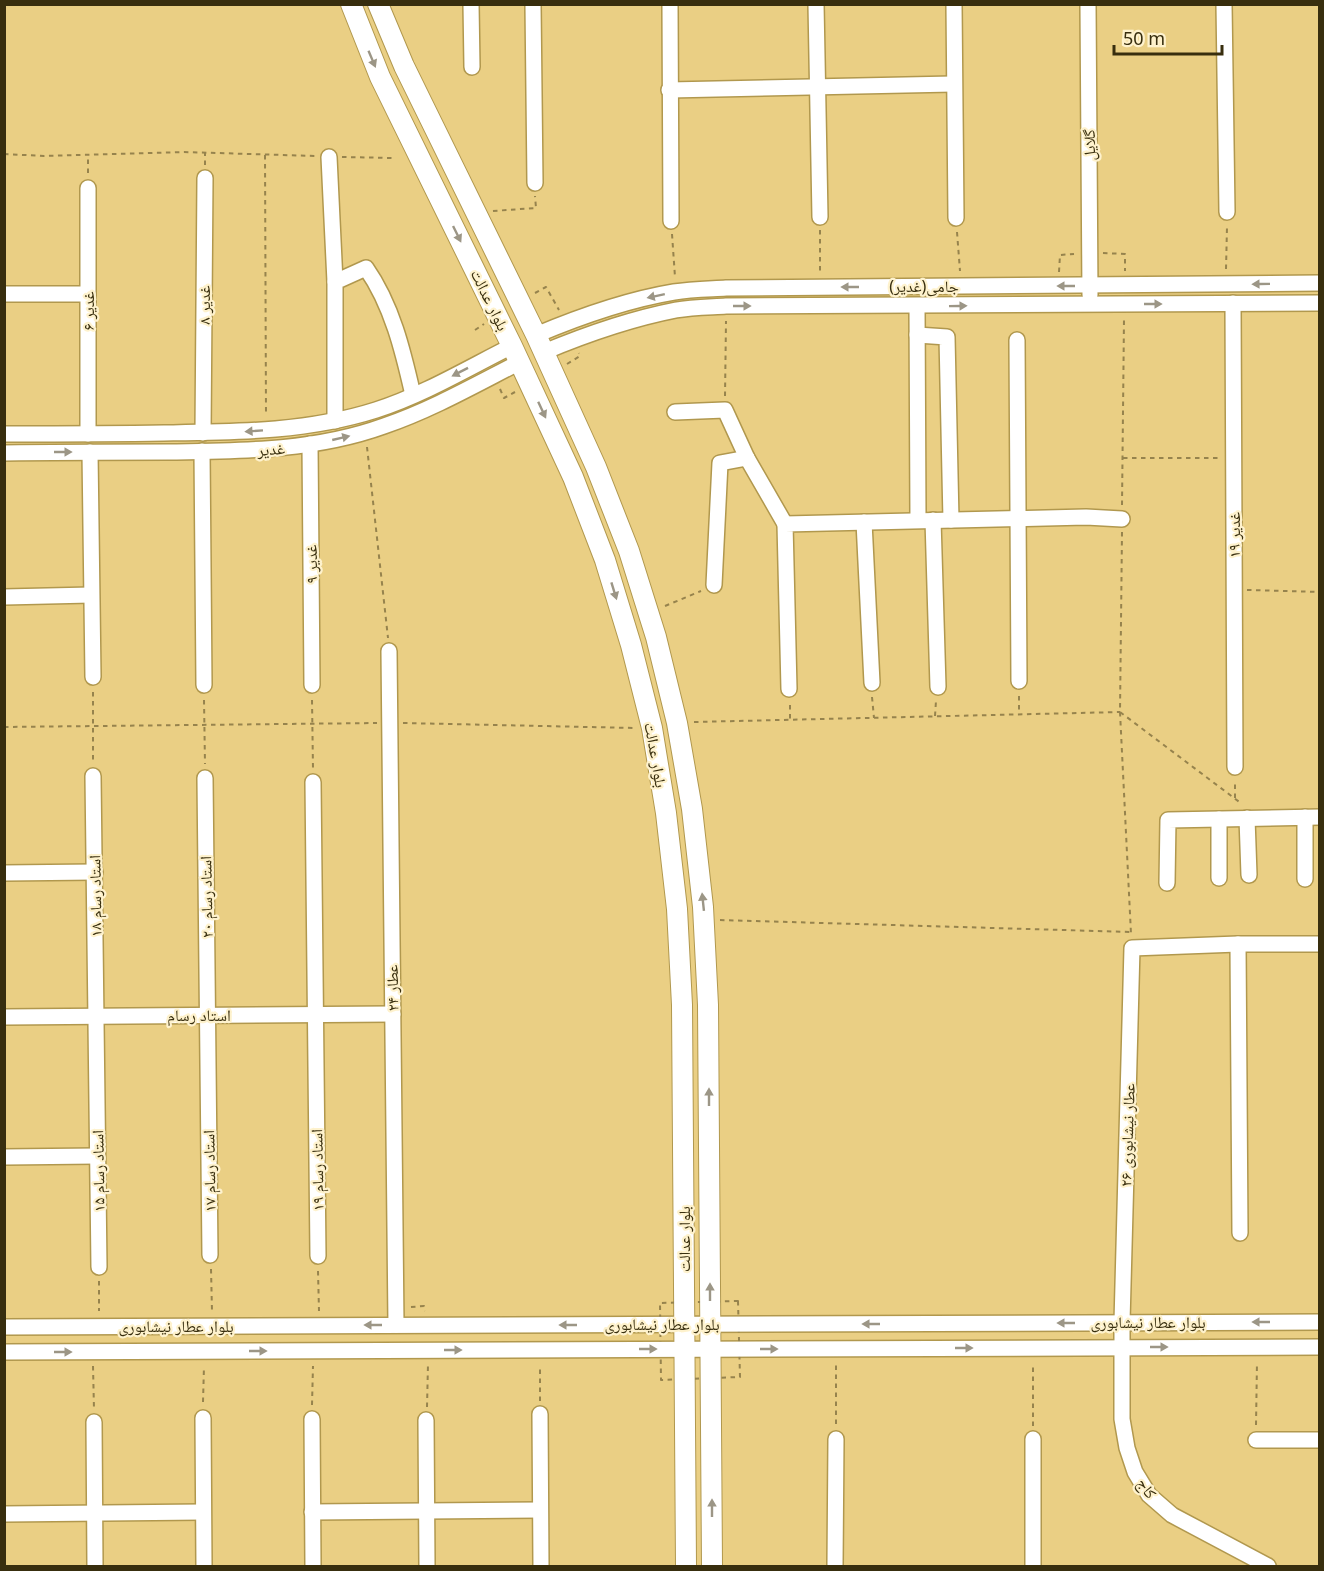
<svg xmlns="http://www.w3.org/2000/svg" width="1324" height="1571" viewBox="0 0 1324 1571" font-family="'Noto Sans','Noto Naskh Arabic',sans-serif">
<rect width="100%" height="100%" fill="#eacf84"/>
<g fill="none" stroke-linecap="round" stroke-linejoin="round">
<defs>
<g id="minor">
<path d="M 471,4 L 472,67"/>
<path d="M 533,4 L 535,183"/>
<path d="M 670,4 L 671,221"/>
<path d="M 816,4 L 820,217"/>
<path d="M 954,4 L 956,218"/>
<path d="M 1088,4 L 1090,295"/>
<path d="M 1224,4 L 1227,212"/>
<path d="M 669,90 L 953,84"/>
<path d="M 329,157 L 335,282"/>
<path d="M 88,188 L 88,434"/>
<path d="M 4,294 L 88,294"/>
<path d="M 1233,303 L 1235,767"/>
<path d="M 917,306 L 918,520"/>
<path d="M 536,335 C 581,316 626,300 674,292 C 691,289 709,289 726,288 L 1320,283"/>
<path d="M 917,335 L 947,337 L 951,520"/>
<path d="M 1017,340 L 1019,681"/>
<path d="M 544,352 C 587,334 630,319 676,310 C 692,307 710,307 726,306 L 1320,303"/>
<path d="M 675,412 L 725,410 L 747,458 L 785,524"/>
<path d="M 335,421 L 335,282 L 366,268 C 392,305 403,351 413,395"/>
<path d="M 203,433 L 205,178"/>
<path d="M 4,434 C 58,434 111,434 164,433 C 236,432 307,432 376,410 C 423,395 468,368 512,346"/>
<path d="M 310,444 L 312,685"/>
<path d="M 202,451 L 204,685"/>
<path d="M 90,452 L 93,677"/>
<path d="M 4,453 C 59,452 114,452 168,452 C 241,451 315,451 384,426 C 431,410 475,385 520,362"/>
<path d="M 933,520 L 938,687"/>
<path d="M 864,522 L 872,683"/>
<path d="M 714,585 L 720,463 L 747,458"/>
<path d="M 4,597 L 91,595"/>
<path d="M 389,651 L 396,1325"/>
<path d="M 789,689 L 785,524 L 1086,517 L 1122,519"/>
<path d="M 93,776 L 99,1267"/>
<path d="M 205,778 L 210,1255"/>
<path d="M 313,782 L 318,1256"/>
<path d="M 1247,818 L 1249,875"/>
<path d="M 1219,819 L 1219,878"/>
<path d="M 4,873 L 95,872"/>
<path d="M 1305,879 L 1305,817"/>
<path d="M 1167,883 L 1168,820 L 1320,817"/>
<path d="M 1238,944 L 1240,1233"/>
<path d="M 4,1017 L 393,1014"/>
<path d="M 4,1157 L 97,1156"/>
<path d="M 4,1327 L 1320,1322"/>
<path d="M 4,1352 L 1320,1347"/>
<path d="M 540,1414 L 541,1566"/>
<path d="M 203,1418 L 204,1566"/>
<path d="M 312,1419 L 313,1566"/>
<path d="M 426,1420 L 427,1566"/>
<path d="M 94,1422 L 95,1566"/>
<path d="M 1033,1439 L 1033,1566"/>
<path d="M 1256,1440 L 1320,1440"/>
<path d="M 312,1512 L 540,1510"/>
<path d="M 4,1514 L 203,1512"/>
<path d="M 835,1566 L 836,1439"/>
<path d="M 1268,1566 L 1172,1515 L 1149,1495 L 1135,1472 L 1127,1448 L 1122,1419 L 1122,1322 L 1132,948 L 1238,944 L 1320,944"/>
</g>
<g id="major">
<path d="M 351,4 L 380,77 L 512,346 L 573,477 L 605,560 L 631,645 L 652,728 L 666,813 L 677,909 L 682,1005 L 686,1566"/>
<path d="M 378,4 L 404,66 L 536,335 L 596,467 L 629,551 L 656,637 L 677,723 L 692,809 L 703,907 L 708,1005 L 712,1566"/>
</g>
</defs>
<use href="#minor" stroke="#b1984e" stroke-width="18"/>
<use href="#major" stroke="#b1984e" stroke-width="22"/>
<g stroke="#96834d" stroke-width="2" stroke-dasharray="4.5 4.5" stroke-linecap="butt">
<path d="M 4,154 L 44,156 L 184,152 L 316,156"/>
<path d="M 265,155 L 266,416"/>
<path d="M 342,157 L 393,158"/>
<path d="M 205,165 L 205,153"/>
<path d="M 88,173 L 88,155"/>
<path d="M 493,211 L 536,208 L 535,196"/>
<path d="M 820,230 L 820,272"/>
<path d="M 957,232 L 960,271"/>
<path d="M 672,234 L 675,277"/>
<path d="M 1103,253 L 1125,254 L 1125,271"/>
<path d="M 1226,269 L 1227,227"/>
<path d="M 1059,272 L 1060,255 L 1074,254"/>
<path d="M 535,293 L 546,287 L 559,310"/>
<path d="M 475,330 L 484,324"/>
<path d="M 567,364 L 580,356 L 579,353"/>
<path d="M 500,389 L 504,398 L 515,392"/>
<path d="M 725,396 L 726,321"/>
<path d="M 367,447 L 388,638"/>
<path d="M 1123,458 L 1219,458"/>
<path d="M 1122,505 L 1124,319"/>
<path d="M 1122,532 L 1120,712 L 1131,934"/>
<path d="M 1247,590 L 1320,592"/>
<path d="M 665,606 L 701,591"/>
<path d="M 93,692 L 93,761"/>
<path d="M 1019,696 L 1019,714"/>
<path d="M 872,697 L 874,718"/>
<path d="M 204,700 L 205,764"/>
<path d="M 312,700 L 313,769"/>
<path d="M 790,705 L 790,720"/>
<path d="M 1120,712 L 1242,804"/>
<path d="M 935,716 L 936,701"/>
<path d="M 694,722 L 1120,712"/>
<path d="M 403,723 L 635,728"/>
<path d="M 4,727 L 377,723"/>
<path d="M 1235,798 L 1235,780"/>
<path d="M 720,920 L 1131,932"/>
<path d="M 211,1269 L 212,1311"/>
<path d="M 318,1271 L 319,1311"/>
<path d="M 99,1281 L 99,1311"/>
<path d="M 738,1301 L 740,1377 L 661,1380 L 660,1303 Z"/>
<path d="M 411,1307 L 424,1306 L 425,1311"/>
<path d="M 93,1366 L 94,1409"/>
<path d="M 540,1401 L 540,1365"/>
<path d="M 203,1402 L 204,1366"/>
<path d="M 312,1405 L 313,1366"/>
<path d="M 427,1407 L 428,1364"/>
<path d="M 836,1424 L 836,1364"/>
<path d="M 1256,1425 L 1257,1362"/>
<path d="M 1033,1426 L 1033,1363"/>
</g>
<use href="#minor" stroke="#fff" stroke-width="15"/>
<use href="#major" stroke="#fff" stroke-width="20"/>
</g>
<defs><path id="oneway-solid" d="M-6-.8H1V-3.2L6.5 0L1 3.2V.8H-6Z" transform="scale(1.5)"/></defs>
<g fill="#9c9686">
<use href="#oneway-solid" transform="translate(372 59) rotate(67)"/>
<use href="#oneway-solid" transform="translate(457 234) rotate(64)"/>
<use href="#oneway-solid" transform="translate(1261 284) rotate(179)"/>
<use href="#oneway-solid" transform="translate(1066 286) rotate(180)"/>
<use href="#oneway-solid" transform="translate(850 287) rotate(180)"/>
<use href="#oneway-solid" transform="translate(656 296) rotate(168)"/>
<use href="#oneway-solid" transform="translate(1153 304)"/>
<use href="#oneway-solid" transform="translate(742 306)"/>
<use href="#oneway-solid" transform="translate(958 306) rotate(-1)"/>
<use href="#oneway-solid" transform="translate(460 372) rotate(153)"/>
<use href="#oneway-solid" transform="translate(542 410) rotate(65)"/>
<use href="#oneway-solid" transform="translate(254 431) rotate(176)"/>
<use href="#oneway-solid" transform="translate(341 438) rotate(-13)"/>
<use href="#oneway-solid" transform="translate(63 452)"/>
<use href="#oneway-solid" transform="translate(614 591) rotate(73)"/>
<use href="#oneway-solid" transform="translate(703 902) rotate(-96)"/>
<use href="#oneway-solid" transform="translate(709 1097) rotate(-90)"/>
<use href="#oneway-solid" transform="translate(710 1292) rotate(-90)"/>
<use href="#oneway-solid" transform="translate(1261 1322) rotate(180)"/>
<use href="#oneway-solid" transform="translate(1066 1323) rotate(180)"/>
<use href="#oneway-solid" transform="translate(871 1324) rotate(180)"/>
<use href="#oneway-solid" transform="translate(373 1325) rotate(180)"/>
<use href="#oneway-solid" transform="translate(568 1325) rotate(180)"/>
<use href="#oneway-solid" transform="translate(1159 1347)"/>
<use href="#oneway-solid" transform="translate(964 1348)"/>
<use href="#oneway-solid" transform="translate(648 1349)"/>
<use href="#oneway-solid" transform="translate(769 1349)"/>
<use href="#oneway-solid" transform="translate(453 1350)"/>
<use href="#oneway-solid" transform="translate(258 1351)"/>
<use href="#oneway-solid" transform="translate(63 1352)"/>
<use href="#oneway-solid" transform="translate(712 1508) rotate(-90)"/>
</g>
<g text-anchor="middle" stroke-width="4.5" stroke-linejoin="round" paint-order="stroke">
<g font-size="16" fill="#382e0e" stroke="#fef2cd">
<text transform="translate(1089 145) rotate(-91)" y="6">گلایل</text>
<text x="924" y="292">جامی(غدیر)</text>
<text transform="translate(490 300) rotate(64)" y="6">بلوار عدالت</text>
<text transform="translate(204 305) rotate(-90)" y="6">غدیر ۸</text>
<text transform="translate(88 311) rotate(-90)" y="6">غدیر ۶</text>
<text transform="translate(271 449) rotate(-4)" y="6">غدیر</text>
<text transform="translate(1234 535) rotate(-90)" y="6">غدیر ۱۹</text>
<text transform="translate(311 564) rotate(-91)" y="6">غدیر ۹</text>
<text transform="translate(656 755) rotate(80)" y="6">بلوار عدالت</text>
<text transform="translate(95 896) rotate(-91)" y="6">استاد رسام ۱۸</text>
<text transform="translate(206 897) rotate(-91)" y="6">استاد رسام ۲۰</text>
<text transform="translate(392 988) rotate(-91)" y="6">عطار ۲۴</text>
<text x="199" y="1021">استاد رسام</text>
<text transform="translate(1127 1135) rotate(-88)" y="6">عطار نیشابوری ۲۶</text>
<text transform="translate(317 1170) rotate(-91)" y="6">استاد رسام ۱۹</text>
<text transform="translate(98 1171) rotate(-91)" y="6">استاد رسام ۱۵</text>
<text transform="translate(209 1171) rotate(-91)" y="6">استاد رسام ۱۷</text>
<text transform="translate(684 1239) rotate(-90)" y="6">بلوار عدالت</text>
<text x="1148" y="1328">بلوار عطار نیشابوری</text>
<text x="662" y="1330">بلوار عطار نیشابوری</text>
<text x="176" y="1332">بلوار عطار نیشابوری</text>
<text transform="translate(1147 1488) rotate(53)" y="6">کاج</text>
</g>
</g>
<rect width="1324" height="1571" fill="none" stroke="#382e0e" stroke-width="12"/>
<path d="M1114 45v9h108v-9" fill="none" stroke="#382e0e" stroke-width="3"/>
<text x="1123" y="45" font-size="18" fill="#382e0e" stroke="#fef2cd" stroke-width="4.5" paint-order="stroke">50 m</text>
</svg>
